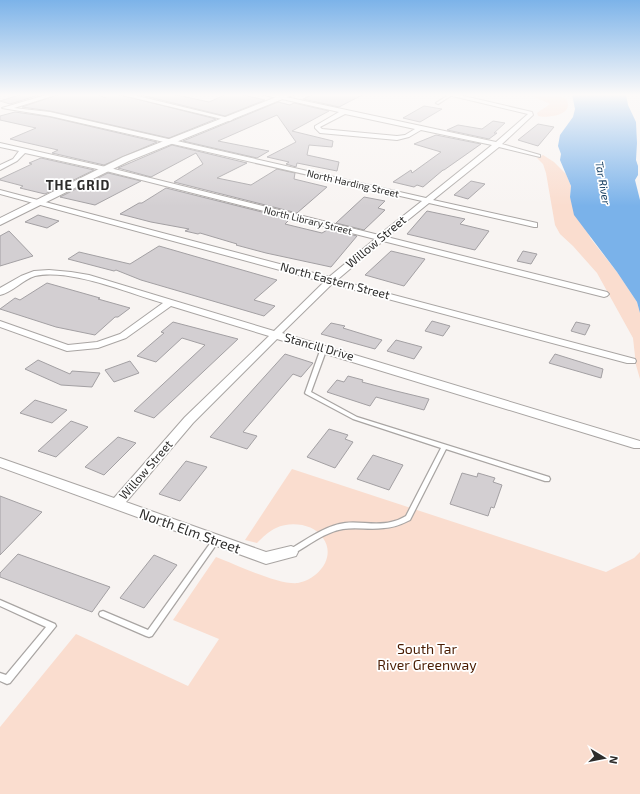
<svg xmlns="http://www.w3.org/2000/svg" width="640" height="794" viewBox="0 0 640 794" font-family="'Exo 2',sans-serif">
<rect width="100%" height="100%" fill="#f8f4f2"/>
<g fill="#faddcf">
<path d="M 528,94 C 539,94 556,92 566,99 C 568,101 568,102 568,105 C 568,116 546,118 538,116 L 537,113 L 550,104 Z"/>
<path d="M 543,155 L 554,162 L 566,174 L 571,186 L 570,197 L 591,239 L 617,272 L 637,302 L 640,313 L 640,379 L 636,365 L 633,338 L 597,273 L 573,246 L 560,234 L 555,225 L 546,173 L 543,164 L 537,158 Z"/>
<path d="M 292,469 L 606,572 L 634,558 L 640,552 L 640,794 L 0,794 L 0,727 L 76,634 L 188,686 L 219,639 L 173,620 L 216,557 C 235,564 278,585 298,583 C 317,580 337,558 323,538 C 314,524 291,521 276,528 C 269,531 262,538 257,543 L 245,540 Z"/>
</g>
<path fill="#7ab2ea" d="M 572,94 L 626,94 L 628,105 L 636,122 L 637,143 L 636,160 L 638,166 L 638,175 L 635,180 L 640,200 L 640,313 L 637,302 L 617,272 L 574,215 L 570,197 L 571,186 L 560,160 L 561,154 L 558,146 L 560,135 L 573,117 L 575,109 Z"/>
<g fill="#d3cfd2" stroke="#a3a0a3">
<path d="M 22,94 L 42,94 L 10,104 L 0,101 Z"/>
<path d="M 60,94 L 96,94 L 106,98 L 106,94 L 117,94 L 216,119 L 169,138 L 50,111 L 22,107 Z"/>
<path d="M 137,94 L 172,94 L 209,102 L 227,94 L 239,94 L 265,100 L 225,116 Z"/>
<path d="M 314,94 L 364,94 L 339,107 L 303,99 Z"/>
<path d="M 278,102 L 290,105 L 294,103 L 329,111 L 292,131 L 333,141 L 332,147 L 309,145 L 307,155 L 339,162 L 337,171 L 297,163 L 296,167 L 286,164 L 289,162 L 267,157 L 296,142 L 277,115 L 218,141 L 269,151 L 257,158 L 183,141 Z"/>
<path d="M 424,106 L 442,109 L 420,122 L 403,118 Z"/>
<path d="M 15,112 L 50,117 L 157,142 L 104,165 L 52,153 L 58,150 L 10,139 L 36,128 L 0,120 L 0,116 Z"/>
<path d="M 493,121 L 505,123 L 494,133 L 497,133 L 489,139 L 447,130 L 458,125 L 482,129 Z"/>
<path d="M 538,124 L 554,127 L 538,146 L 518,140 Z"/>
<path d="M 436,135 L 481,144 L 444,170 L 443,170 L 423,187 L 417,185 L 414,187 L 393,182 L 411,170 L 412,173 L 441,152 L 414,144 Z"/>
<path d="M 172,145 L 247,163 L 217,178 L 251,185 L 277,169 L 295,173 L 294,179 L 327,187 L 297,213 L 174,182 L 203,164 L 196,153 L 151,177 L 118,168 Z"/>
<path d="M 41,158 L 94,170 L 45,194 L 20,188 L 23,186 L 0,180 L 0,179 L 32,164 L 29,163 Z"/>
<path d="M 108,173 L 141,181 L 95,205 L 60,197 Z"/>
<path d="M 471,181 L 485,184 L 468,199 L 454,195 Z"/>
<path d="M 166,188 L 290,219 L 285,224 L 322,233 L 329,229 L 357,236 L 331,267 L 266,253 L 236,245 L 237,244 L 200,233 L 198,234 L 185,231 L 189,229 L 151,222 L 120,214 L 139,203 L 142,203 Z"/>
<path d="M 364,197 L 385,201 L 378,208 L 385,210 L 364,230 L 336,223 Z"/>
<path d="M 427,211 L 465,219 L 460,224 L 489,231 L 475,250 L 407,234 Z"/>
<path d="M 38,215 L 59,221 L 47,228 L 25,222 Z"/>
<path d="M 9,231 L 33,256 L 0,266 L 0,236 Z"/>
<path d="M 159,246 L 277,280 L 254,300 L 275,306 L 264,316 L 141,280 L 116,270 L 114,271 L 68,259 L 79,252 L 130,264 Z"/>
<path d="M 391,251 L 425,259 L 404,286 L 365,275 Z"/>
<path d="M 523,251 L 537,254 L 531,264 L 517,261 Z"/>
<path d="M 47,283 L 100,298 L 98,299 L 130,308 L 118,317 L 115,317 L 95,335 L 56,327 L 0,309 L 15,298 L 20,300 Z"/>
<path d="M 432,321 L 450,326 L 443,336 L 425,331 Z"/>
<path d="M 173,322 L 238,339 L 154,418 L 134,411 L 205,345 L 182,338 L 156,362 L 137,356 L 164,333 L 161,332 Z"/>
<path d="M 576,322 L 590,325 L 585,335 L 571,331 Z"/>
<path d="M 331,323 L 345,326 L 343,328 L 382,340 L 375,349 L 321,334 Z"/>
<path d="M 396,340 L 422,347 L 414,359 L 387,351 Z"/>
<path d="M 285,354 L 313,363 L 301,377 L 293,374 L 243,432 L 257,436 L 247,449 L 210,437 Z"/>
<path d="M 555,354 L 603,369 L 601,378 L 549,363 Z"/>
<path d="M 38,360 L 70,374 L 72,371 L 100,373 L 92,387 L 61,385 L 25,369 Z"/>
<path d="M 130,361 L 139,373 L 114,382 L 105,370 Z"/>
<path d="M 348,376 L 363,380 L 362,382 L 396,391 L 429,399 L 424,410 L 376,397 L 370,406 L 327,392 L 337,380 L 344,382 Z"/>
<path d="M 35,400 L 67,410 L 52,423 L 20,413 Z"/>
<path d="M 71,421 L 88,427 L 56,457 L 38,451 Z"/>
<path d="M 329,429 L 348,435 L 345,439 L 353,442 L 335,468 L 307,457 Z"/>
<path d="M 118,437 L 136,443 L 104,475 L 85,467 Z"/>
<path d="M 373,455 L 403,465 L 389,490 L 357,479 Z"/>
<path d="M 186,461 L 207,467 L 180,501 L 159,494 Z"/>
<path d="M 462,473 L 477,477 L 478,473 L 495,478 L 493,482 L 502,485 L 494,508 L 491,507 L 488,516 L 450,504 Z"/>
<path d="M 0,496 L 42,512 L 0,555 Z"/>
<path d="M 18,554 L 110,587 L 92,612 L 0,577 L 0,573 Z"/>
<path d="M 154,555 L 177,565 L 144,608 L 120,598 Z"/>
</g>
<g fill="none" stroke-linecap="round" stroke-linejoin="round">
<defs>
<g id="lane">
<path d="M 450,94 L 452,95 L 438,104 L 436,103 Z"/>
<path d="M 324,346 L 327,348 L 311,392 L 357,417 L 549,477 L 550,479 L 549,481 L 545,481 L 446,449 L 410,520 C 402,524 393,528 384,528 C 370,530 357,527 343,529 C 325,532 309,545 293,554 L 291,555 L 289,554 L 288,552 L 289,550 C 306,540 324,526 345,523 C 360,521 376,526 391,522 C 396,521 401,519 406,516 L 441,448 L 353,419 L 306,394 L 305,393 L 321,348 Z"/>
<path d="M 216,537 L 218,538 L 219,540 L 218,542 L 152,636 L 149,637 L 146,636 L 100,616 L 99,614 L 100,612 L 103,611 L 148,630 L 214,538 Z"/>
<path d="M 0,600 L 55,624 L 56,626 L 10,683 L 7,684 L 0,681 L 0,673 L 6,675 L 46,627 L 0,606 Z"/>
</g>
<g id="street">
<path d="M 49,94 L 59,94 L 14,108 L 50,112 L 426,198 L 492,145 L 421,130 L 409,137 L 397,140 L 320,133 L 315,128 L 315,126 L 339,112 L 260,94 L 272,94 L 496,142 L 528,114 L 444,94 L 455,94 L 532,112 L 533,115 L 502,144 L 540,155 L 540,157 L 499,147 L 433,200 L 537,223 L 537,227 L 534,227 L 429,203 L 387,237 L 607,292 L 609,294 L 607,296 L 604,297 L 383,241 L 337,280 L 635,359 L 636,361 L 635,363 L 627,363 L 332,284 L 282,333 L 640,441 L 640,448 L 634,448 L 277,339 L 193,423 L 126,502 L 266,552 L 291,546 L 296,548 L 298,552 L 296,556 L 266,564 L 0,467 L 0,458 L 114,498 L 185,417 L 269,336 L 171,306 L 126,338 L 98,348 L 67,351 L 0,327 L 0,321 L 68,345 L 97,342 L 120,334 L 163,303 C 128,293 70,268 35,276 C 22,280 13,292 0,295 L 0,288 L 21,276 L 34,271 L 49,270 L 71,272 L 89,275 L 274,331 L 324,282 L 0,194 L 0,190 L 329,277 L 375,239 L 106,171 L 25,153 L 17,161 L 0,170 L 0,165 L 13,159 L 19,151 L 0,147 L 0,143 L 106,167 L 379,235 L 422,201 L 50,116 L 2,108 ZM 345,114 L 415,129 L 405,135 L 397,136 L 322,129 L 320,127 Z"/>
<path d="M 118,94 L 129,94 L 233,119 L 230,121 Z"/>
</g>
<path id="secondary" d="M 284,94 L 295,94 L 129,161 L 0,225 L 0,218 L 123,157 Z"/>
</defs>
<use href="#lane" stroke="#a9a5a3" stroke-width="2.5"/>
<use href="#street" stroke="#a9a5a3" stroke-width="2"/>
<use href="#secondary" stroke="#a9a5a3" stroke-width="2"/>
<use href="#lane" fill="#fff" fill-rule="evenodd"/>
<use href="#street" fill="#fff" fill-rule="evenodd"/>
<use href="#secondary" fill="#fff" fill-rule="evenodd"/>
</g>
<linearGradient id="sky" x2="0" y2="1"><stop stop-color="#7cb3e9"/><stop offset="0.46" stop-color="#fcfaf9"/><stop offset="1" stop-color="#fcfaf9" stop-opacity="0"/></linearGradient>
<rect width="640" height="206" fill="url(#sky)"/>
<g text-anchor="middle" stroke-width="3.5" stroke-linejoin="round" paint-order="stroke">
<g font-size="10" fill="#2d2c2b" stroke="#fff">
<text transform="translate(353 183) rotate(13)" y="4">North Harding Street</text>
<text transform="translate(308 220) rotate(14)" y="4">North Library Street</text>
</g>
<g font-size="11" font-style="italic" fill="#0c365a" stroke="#fff">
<text transform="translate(603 183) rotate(80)" y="4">Tar River</text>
</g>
<g font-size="12" fill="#2d2c2b" stroke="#fff">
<text transform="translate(376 242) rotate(-40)" y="4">Willow Street</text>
<text transform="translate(335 281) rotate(15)" y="4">North Eastern Street</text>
<text transform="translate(319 347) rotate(16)" y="4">Stancill Drive</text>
<text transform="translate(146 470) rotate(-49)" y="4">Willow Street</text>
</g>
<g font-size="13" font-weight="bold" letter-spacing="1" fill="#2d2c2b" stroke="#fff">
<text x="78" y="190">THE GRID</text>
</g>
<g font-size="14" fill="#2d2c2b" stroke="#fff">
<text transform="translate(190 531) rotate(20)" y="5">North Elm Street</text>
</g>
<g font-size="14" fill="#491c02" stroke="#fff">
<text x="427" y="654">South Tar<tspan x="427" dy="16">River Greenway</tspan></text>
</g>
</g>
<g transform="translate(604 758) rotate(100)" stroke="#ffffff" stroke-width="3" paint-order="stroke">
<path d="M0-3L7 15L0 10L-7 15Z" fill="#2d2c2b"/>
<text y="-6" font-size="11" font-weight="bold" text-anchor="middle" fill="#2d2c2b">N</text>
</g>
</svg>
